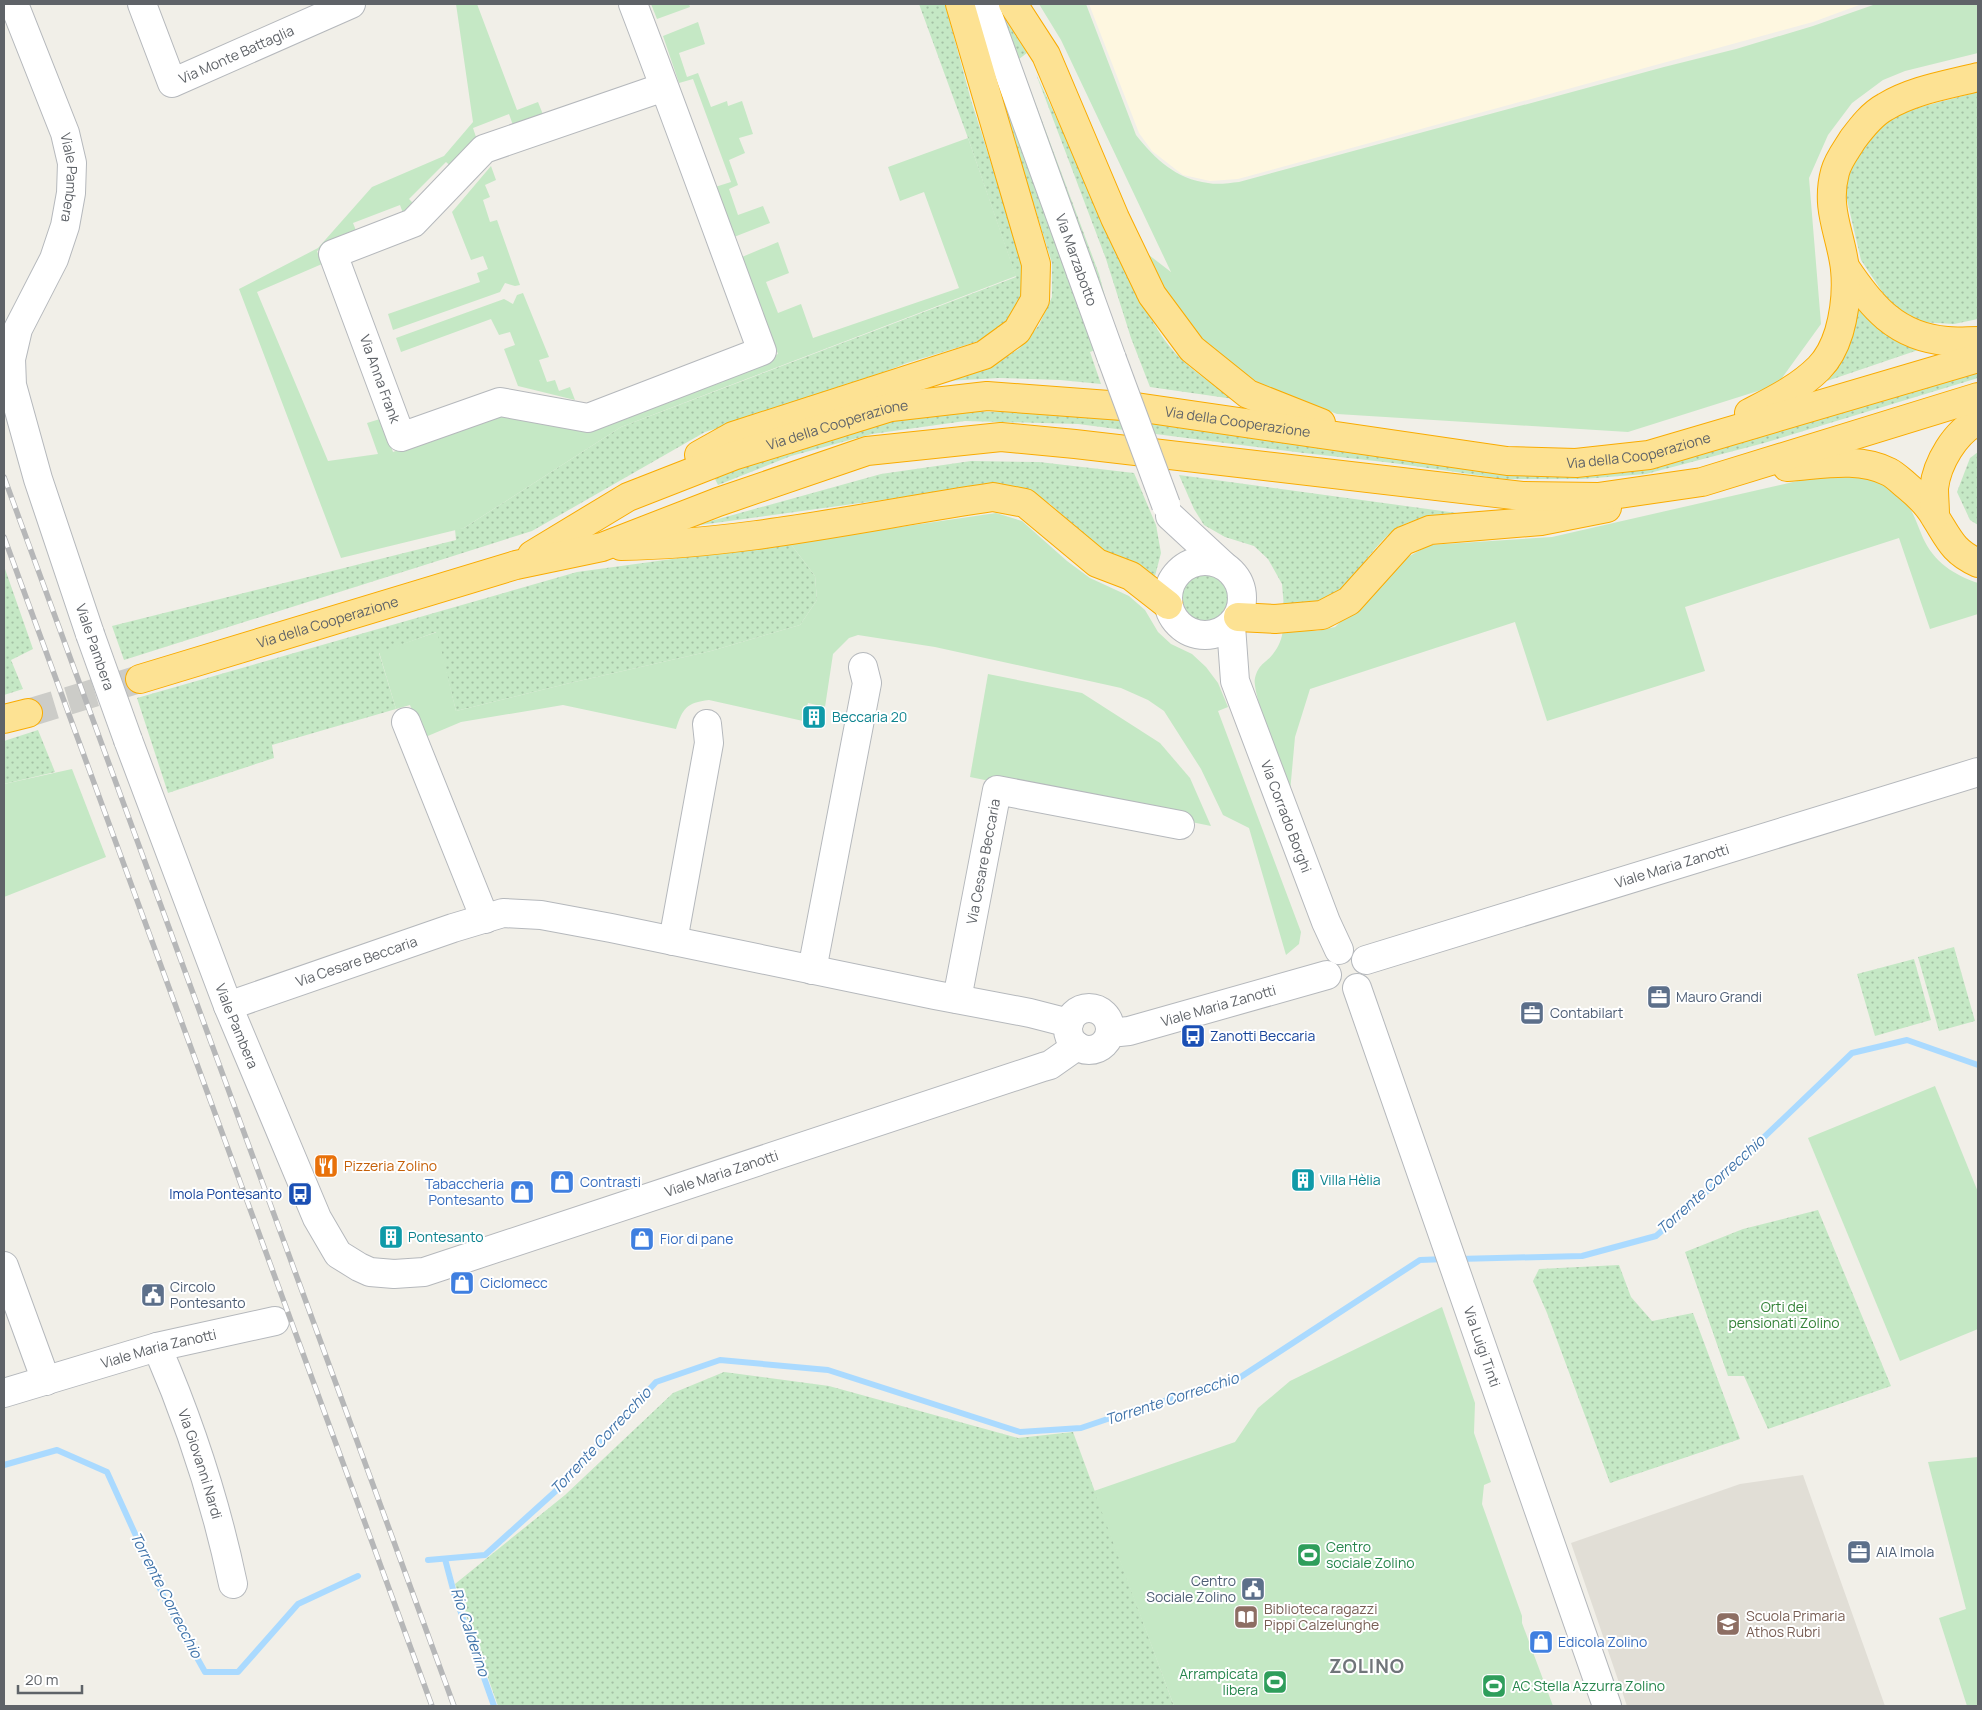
<svg xmlns="http://www.w3.org/2000/svg" width="1982" height="1710" viewBox="0 0 1982 1710" font-family="Manrope,sans-serif">
<defs>
<pattern id="grass-dots" width="8" height="8" patternUnits="userSpaceOnUse" patternTransform="scale(1.25)"><rect width="8" height="8" fill="#c5e8c5"/><path d="M2 2h.1M6 6h.1" fill="none" stroke="#a3c0a4" stroke-width="1.8" stroke-linecap="round"/></pattern>
</defs>
<rect width="100%" height="100%" fill="#f1efe8"/>
<path fill="#fef7e0" d="M 1089,4 L 1862,4 L 1813,22 L 1238,179 L 1210,181 L 1183,175 L 1152,151 L 1139,133 Z"/>
<path fill="#e1ded6" d="M 1803,1475 L 1885,1706 L 1627,1706 L 1571,1543 L 1740,1484 Z"/>
<g fill="url(#grass-dots)">
<path d="M 919,4 L 945,4 L 971,100 L 1027,276 L 1023,294 L 1007,322 L 979,341 L 907,363 L 816,398 L 705,432 L 532,531 L 124,660 L 112,626 L 456,540 L 455,529 L 464,528 L 621,427 L 1016,277 L 968,138 Z"/>
<path d="M 995,4 L 1027,53 L 1019,59 L 1099,274 L 1119,349 Z"/>
<path d="M 986,51 L 1095,350 L 1090,352 L 1101,384 L 1060,380 L 999,378 L 946,381 L 990,366 L 1019,349 L 1039,325 L 1052,297 L 1052,263 Z"/>
<path d="M 1036,74 L 1143,304 C 1152,321 1162,338 1175,353 C 1192,371 1214,385 1234,399 L 1150,387 L 1131,338 L 1106,259 Z"/>
<path d="M 1978,92 L 1978,319 L 1954,324 L 1920,322 L 1889,302 L 1861,260 L 1844,187 L 1854,161 L 1876,132 L 1890,119 L 1913,109 Z"/>
<path d="M 1856,300 L 1927,347 L 1827,381 L 1848,338 Z"/>
<path d="M 1978,368 L 1978,378 L 1764,443 L 1646,474 L 1582,479 L 1505,479 L 1393,463 L 1304,453 L 1078,424 L 965,421 L 872,434 L 791,456 L 718,485 L 714,477 L 870,425 L 964,411 L 1079,414 L 1582,470 Z"/>
<path d="M 1978,452 L 1978,525 L 1970,520 L 1957,492 L 1970,458 Z"/>
<path d="M 971,461 L 1039,462 L 1134,473 L 1156,525 L 1161,553 L 1155,576 L 1101,550 L 1050,504 L 1029,490 L 991,485 L 693,526 L 881,474 Z"/>
<path d="M 1179,475 L 1457,513 C 1400,520 1394,524 1359,569 C 1350,580 1342,592 1329,597 C 1316,603 1298,604 1284,607 L 1282,584 L 1268,559 L 1254,546 L 1225,537 L 1204,525 L 1194,509 Z"/>
<path d="M 790,543 L 815,576 L 817,600 L 800,625 L 711,651 L 570,683 L 456,711 L 436,632 L 379,653 L 396,709 L 272,745 L 274,758 L 168,793 L 137,698 L 577,572 Z"/>
<path d="M 4,566 L 33,649 L 11,660 L 23,689 L 4,695 Z"/>
<circle cx="1204" cy="599" r="24"/>
<path d="M 38,730 L 55,772 L 4,784 L 4,741 Z"/>
<path d="M 1954,947 L 1975,1021 L 1939,1031 L 1918,957 Z"/>
<path d="M 1914,959 L 1931,1020 L 1875,1036 L 1857,974 Z"/>
<path d="M 1818,1210 L 1891,1386 L 1768,1429 L 1744,1376 L 1728,1376 L 1685,1252 L 1743,1229 Z"/>
<path d="M 1619,1265 L 1631,1297 L 1652,1321 L 1693,1313 L 1740,1439 L 1610,1483 L 1547,1313 L 1533,1281 L 1539,1269 Z"/>
<path d="M 724,1372 L 829,1386 L 1018,1438 L 1073,1432 L 1174,1706 L 498,1706 L 455,1584 L 565,1495 L 673,1393 Z"/>
</g>
<g fill="#c5e8c5">
<path d="M 456,4 L 477,4 L 517,110 L 538,102 L 544,117 L 514,128 L 509,114 L 473,128 L 478,143 L 455,170 L 446,162 L 409,199 L 418,208 L 404,216 L 400,205 L 353,223 L 357,233 L 317,251 L 322,264 L 257,292 L 328,461 L 378,454 L 367,423 L 380,419 L 393,452 L 498,415 L 587,429 L 778,354 L 742,257 L 778,242 L 789,273 L 766,282 L 778,313 L 801,304 L 813,338 L 959,288 L 924,192 L 900,201 L 888,167 L 968,138 L 1016,276 L 621,427 L 464,528 L 341,558 L 239,289 L 318,248 L 372,187 L 444,156 L 473,122 Z"/>
<path d="M 651,4 L 689,4 L 690,7 L 657,19 Z"/>
<path d="M 1039,4 L 1086,4 L 1136,135 C 1155,159 1176,179 1208,183 C 1218,185 1229,183 1239,182 L 1664,67 L 1736,49 L 1813,26 L 1876,4 L 1978,4 L 1978,53 L 1905,71 L 1883,80 L 1852,103 L 1828,135 L 1809,178 L 1821,324 L 1777,385 L 1628,432 L 1337,414 L 1260,384 L 1201,341 L 1164,291 L 1145,252 L 1171,272 L 1061,40 Z"/>
<path d="M 698,22 L 705,44 L 679,53 L 687,77 L 698,73 L 711,107 L 727,101 L 728,106 L 742,101 L 753,134 L 739,138 L 745,153 L 729,160 L 738,185 L 729,189 L 738,215 L 763,206 L 770,223 L 734,237 L 715,187 L 731,182 L 693,79 L 679,83 L 663,36 Z"/>
<path d="M 491,166 L 496,180 L 485,185 L 490,197 L 483,200 L 490,222 L 497,220 L 520,285 L 515,286 L 505,283 L 500,292 L 393,330 L 388,314 L 480,282 L 477,273 L 488,269 L 483,256 L 471,260 L 452,212 Z"/>
<path d="M 523,293 L 549,357 L 539,360 L 547,382 L 555,380 L 559,391 L 570,387 L 575,400 L 518,386 L 504,349 L 515,345 L 510,332 L 499,335 L 491,319 L 401,352 L 396,338 L 504,299 L 513,304 L 517,295 Z"/>
<path d="M 1850,473 C 1867,477 1887,480 1899,493 C 1912,506 1916,522 1923,538 C 1934,562 1954,575 1978,583 L 1978,614 L 1930,629 L 1899,538 L 1685,607 L 1705,671 L 1547,721 L 1515,622 L 1310,689 L 1295,737 L 1290,792 C 1283,773 1251,692 1255,678 C 1259,663 1265,664 1273,654 C 1279,646 1282,639 1283,629 L 1317,631 L 1335,627 L 1408,557 L 1429,545 L 1552,537 L 1806,479 Z"/>
<path d="M 996,513 L 1022,521 L 1067,561 L 1090,578 L 1129,596 L 1145,610 L 1158,632 L 1171,644 L 1192,654 L 1206,667 L 1218,683 L 1228,707 L 1218,711 L 1301,932 L 1299,944 L 1286,955 L 1249,828 L 1223,815 L 1201,769 L 1164,711 L 1148,700 L 1121,688 L 935,647 L 858,635 L 849,638 L 833,654 L 825,707 L 808,703 L 803,721 L 709,700 C 686,703 683,708 676,729 L 563,705 L 461,722 L 423,738 L 410,705 L 396,709 L 379,652 L 437,632 L 456,711 L 570,683 L 711,651 L 800,625 L 817,600 L 815,576 L 790,543 Z"/>
<path d="M 988,674 L 1082,693 L 1160,743 L 1190,778 L 1211,826 L 970,777 Z"/>
<path d="M 72,769 L 106,857 L 4,897 L 4,784 Z"/>
<path d="M 1935,1086 L 1978,1192 L 1978,1329 L 1900,1361 L 1808,1138 Z"/>
<path d="M 1442,1307 L 1475,1403 L 1474,1433 L 1491,1482 L 1484,1485 L 1482,1504 L 1522,1616 L 1522,1623 L 1553,1706 L 1174,1706 L 1094,1491 L 1235,1442 L 1258,1408 L 1290,1381 Z"/>
<path d="M 1978,1457 L 1978,1706 L 1967,1706 L 1939,1618 L 1966,1609 L 1928,1462 Z"/>
</g>
<g fill="none" stroke-linecap="round" stroke-linejoin="round">
<g stroke="#aadaff" stroke-width="6">
<path d="M 1458,1259 L 1582,1256 L 1656,1236 L 1714,1185 L 1852,1053 L 1907,1040 L 1978,1065"/>
<path d="M 4,1465 L 57,1450 L 107,1472 L 167,1604 L 205,1672 L 238,1672 L 298,1604 L 358,1576"/>
<path d="M 445,1559 L 454,1593 L 494,1706"/>
<path d="M 428,1560 L 485,1555 L 558,1489 L 656,1382 L 720,1360 L 828,1370 L 1020,1432 L 1081,1428 L 1134,1410 L 1236,1380 L 1420,1260 L 1446,1259"/>
</g>
<path stroke="#ccccc8" stroke-width="28" stroke-dasharray="28 14" stroke-linecap="butt" d="M 28,713 L 140,679"/>
<defs>
<g id="minor">
<path id="s1" d="M 14,4 L 65,133 L 72,163 L 71,193 L 65,226 L 54,259 L 18,329 L 11,359 L 12,385 L 38,479 L 90,634"/>
<path id="s2" d="M 142,4 L 172,83 L 351,4"/>
<path d="M 633,4 C 677,119 719,235 762,351 L 588,418 L 500,402 L 401,437 L 333,254 L 413,223 L 484,149 L 664,87"/>
<path id="s3" d="M 984,4 L 1112,359"/>
<path d="M 1170,516 L 1223,565"/>
<circle cx="1205" cy="598" r="37"/>
<path id="s4" d="M 1231,626 L 1235,681 L 1326,922 L 1339,950"/>
<path d="M 406,722 L 485,919"/>
<path id="s5" d="M 128,740 L 228,1006 L 317,1218 L 338,1254 L 359,1267 L 370,1272 L 394,1274 L 424,1272 L 1043,1067 L 1050,1065 L 1077,1046"/>
<path d="M 673,941 L 709,743 L 707,724"/>
<path id="s6" d="M 1366,960 L 1978,772"/>
<path d="M 812,970 L 867,683 L 863,667"/>
<path id="s7" d="M 1357,988 L 1607,1706"/>
<path id="s8" d="M 957,999 L 997,790 L 1180,825"/>
<path id="s9" d="M 228,1006 L 453,928 L 503,913 L 541,915 L 611,928 L 935,995 L 1030,1013 L 1069,1023"/>
<circle cx="1089" cy="1029" r="21"/>
<path id="s10" d="M 1110,1033 L 1129,1031 L 1327,975"/>
<path d="M 4,1266 L 46,1381"/>
<path id="s11" d="M 157,1347 C 190,1423 216,1503 233,1584"/>
<path id="s12" d="M 4,1393 L 157,1347 L 275,1321"/>
</g>
<g id="highway">
<path d="M 1013,4 L 1046,55 L 1115,218 L 1152,295 L 1192,349 L 1248,394 L 1321,423"/>
<path d="M 1845,267 C 1871,306 1896,337 1947,341 C 1957,342 1968,341 1978,341"/>
<path d="M 1749,413 C 1774,400 1799,388 1819,368 C 1829,358 1835,345 1839,332 C 1845,311 1847,290 1845,269 C 1841,234 1825,209 1835,172 C 1838,160 1847,149 1853,139 C 1862,127 1872,114 1885,107 C 1913,90 1947,85 1978,77"/>
<path d="M 699,455 L 733,436 L 984,355 L 1017,331 L 1035,300 L 1036,264 L 960,4"/>
<path d="M 1787,467 C 1820,465 1858,456 1889,472 C 1895,475 1901,481 1907,486 C 1918,495 1928,504 1935,517 C 1949,539 1953,552 1978,563"/>
<path d="M 1935,515 C 1935,506 1934,497 1934,488 C 1937,463 1955,432 1978,421"/>
<path d="M 621,546 C 747,544 870,515 993,497 L 1025,503 L 1097,563 L 1131,576 L 1168,605"/>
<path id="s13" d="M 532,555 L 628,497 L 733,456 L 891,407 L 987,396 L 1136,407 L 1507,461 L 1576,463 L 1649,455 L 1978,358"/>
<path d="M 1238,617 L 1275,619 L 1322,615 L 1349,601 L 1403,541 L 1430,530 L 1541,521 L 1607,508"/>
<path id="s14" d="M 140,679 L 516,565 L 602,547 L 718,502 L 867,451 L 1001,437 L 1075,444 L 1522,496 L 1598,497 L 1702,482 L 1978,397"/>
<path d="M 4,719 L 28,713"/>
</g>
</defs>
<use href="#minor" stroke="#b5b8bc" stroke-width="30"/>
<use href="#highway" stroke="#f9ab00" stroke-width="30"/>
<use href="#minor" stroke="#fff" stroke-width="28"/>
<use href="#highway" stroke="#fde293" stroke-width="28"/>
<defs>
<g id="rail">
<path d="M 4,477 L 454,1706"/>
<path d="M 4,537 L 432,1706"/>
</g>
</defs>
<use href="#rail" stroke="#b6b7b8" stroke-width="5.5"/>
<use href="#rail" stroke="#fff" stroke-width="4" stroke-dasharray="11" stroke-linecap="butt"/>
<defs>
<g id="minor-bridge">
<path d="M 1112,359 L 1166,505"/>
<path d="M 90,634 L 128,740"/>
</g>
</defs>
<use href="#minor-bridge" stroke="#b5b8bc" stroke-width="30" stroke-linecap="butt"/>
<use href="#minor-bridge" stroke="#fff" stroke-width="28"/>
</g>
<defs>
<symbol id="building-square" viewBox="-11 -11 22 22"><rect x="-9" y="-9" width="18" height="18" rx="4" fill="#0f9aa8" stroke="#fff"/><path d="M-4-6H4V6H1V3H-1V6H-4ZM-2.5-4.3h1.7v1.8h-1.7ZM.8-4.3h1.7v1.8H.8ZM-2.5-1h1.7V.8h-1.7ZM.8-1h1.7V.8H.8Z" fill="#fff"/></symbol>
<symbol id="office-square" viewBox="-11 -11 22 22"><rect x="-9" y="-9" width="18" height="18" rx="4" fill="#5c6f8a" stroke="#fff"/><path d="M-6-3h4V-5.5h4V-3h4V5H-6ZM-1-4.5V-3h2v-1.5ZM-6 0V1H6V0Z" fill="#fff"/></symbol>
<symbol id="bus-square" viewBox="-11 -11 22 22"><rect x="-9" y="-9" width="18" height="18" rx="4" fill="#1a4fb4" stroke="#fff"/><path d="M-5-6H5V4H4V6H2V4H-2V6H-4V4H-5ZM-3.5-4V0h7V-4ZM-3.5 1.2v1.5H-2V1.2ZM2 1.2v1.5H3.5V1.2Z" fill="#fff"/></symbol>
<symbol id="restaurant-square" viewBox="-11 -11 22 22"><rect x="-9" y="-9" width="18" height="18" rx="4" fill="#e8710a" stroke="#fff"/><path d="M-5-6h1v4h1v-4h1v4h1v-4h1v5L-1.5 .5V6h-2V.5L-5-1ZM5-6V6H3V1.5H1.5Q1.5-4 5-6Z" fill="#fff"/></symbol>
<symbol id="shop-square" viewBox="-11 -11 22 22"><rect x="-9" y="-9" width="18" height="18" rx="4" fill="#3f7fe0" stroke="#fff"/><path d="M-5-2.5h2.3a2.7 3.5 0 0 1 5.4 0H5L5.5 6h-11ZM-1.5-2.5h3a1.5 2.3 0 0 0-3 0Z" fill="#fff"/></symbol>
<symbol id="civic-square" viewBox="-11 -11 22 22"><rect x="-9" y="-9" width="18" height="18" rx="4" fill="#5c6f8a" stroke="#fff"/><path d="M-.6-6.5H3V-4.5H.6V-3L4-1V1h2V6H-6V1h2V-1L-.6-3ZM-1.2 2.5V6h2.4V2.5Z" fill="#fff"/></symbol>
<symbol id="stadium-square" viewBox="-11 -11 22 22"><rect x="-9" y="-9" width="18" height="18" rx="4" fill="#2e9e5b" stroke="#fff"/><path d="M0-5a6.5 5 0 1 0 0 10a6.5 5 0 1 0 0-10ZM-3.5-1.8h7v3.6h-7Z" fill="#fff"/></symbol>
<symbol id="library-square" viewBox="-11 -11 22 22"><rect x="-9" y="-9" width="18" height="18" rx="4" fill="#8d6e63" stroke="#fff"/><path d="M-6-4Q-3-5.5-.7-3.5V5Q-3 3-6 4ZM6-4Q3-5.5 .7-3.5V5Q3 3 6 4Z" fill="#fff"/></symbol>
<symbol id="school-square" viewBox="-11 -11 22 22"><rect x="-9" y="-9" width="18" height="18" rx="4" fill="#8d6e63" stroke="#fff"/><path d="M0-5L7-2L0 1L-7-2ZM-4 1L0 2.5L4 1V4Q0 6-4 4Z" fill="#fff"/></symbol>
</defs>
<g fill-rule="evenodd">
<use href="#building-square" x="800" y="703" width="28" height="28"/>
<use href="#office-square" x="1645" y="983" width="28" height="28"/>
<use href="#office-square" x="1518" y="999" width="28" height="28"/>
<use href="#bus-square" x="1179" y="1022" width="28" height="28"/>
<use href="#restaurant-square" x="312" y="1152" width="28" height="28"/>
<use href="#building-square" x="1289" y="1166" width="28" height="28"/>
<use href="#shop-square" x="548" y="1168" width="28" height="28"/>
<use href="#shop-square" x="508" y="1178" width="28" height="28"/>
<use href="#bus-square" x="286" y="1180" width="28" height="28"/>
<use href="#building-square" x="377" y="1223" width="28" height="28"/>
<use href="#shop-square" x="628" y="1225" width="28" height="28"/>
<use href="#shop-square" x="448" y="1269" width="28" height="28"/>
<use href="#civic-square" x="139" y="1281" width="28" height="28"/>
<use href="#office-square" x="1845" y="1538" width="28" height="28"/>
<use href="#stadium-square" x="1295" y="1541" width="28" height="28"/>
<use href="#civic-square" x="1239" y="1575" width="28" height="28"/>
<use href="#library-square" x="1232" y="1603" width="28" height="28"/>
<use href="#school-square" x="1714" y="1610" width="28" height="28"/>
<use href="#shop-square" x="1527" y="1628" width="28" height="28"/>
<use href="#stadium-square" x="1261" y="1668" width="28" height="28"/>
<use href="#stadium-square" x="1480" y="1672" width="28" height="28"/>
</g>
<g text-anchor="middle" stroke-width="4" stroke-linejoin="round" paint-order="stroke">
<g font-size="14" fill="#5f6368" stroke="#fff">
<text dy="5" stroke="none"><textPath href="#s2" startOffset="155">Via Monte Battaglia</textPath></text>
<text dy="5" stroke="none"><textPath href="#s1" startOffset="184">Viale Pambera</textPath></text>
<text dy="5" stroke="none"><textPath href="#s3" startOffset="272">Via Marzabotto</textPath></text>
<text transform="translate(380 379) rotate(70)" y="5">Via Anna Frank</text>
<text dy="5" stroke="none"><textPath href="#s13" startOffset="739">Via della Cooperazione</textPath></text>
<text dy="5" stroke="none"><textPath href="#s13" startOffset="334">Via della Cooperazione</textPath></text>
<text dy="5" stroke="none"><textPath href="#s13" startOffset="1144">Via della Cooperazione</textPath></text>
<text dy="5" stroke="none"><textPath href="#s14" startOffset="196">Via della Cooperazione</textPath></text>
<text transform="translate(95 647) rotate(71)" y="5">Viale Pambera</text>
<text dy="5" stroke="none"><textPath href="#s4" startOffset="200">Via Corrado Borghi</textPath></text>
<text dy="5" stroke="none"><textPath href="#s8" startOffset="140">Via Cesare Beccaria</textPath></text>
<text dy="5" stroke="none"><textPath href="#s6" startOffset="320">Viale Maria Zanotti</textPath></text>
<text dy="5" stroke="none"><textPath href="#s9" startOffset="136">Via Cesare Beccaria</textPath></text>
<text dy="5" stroke="none"><textPath href="#s10" startOffset="112">Viale Maria Zanotti</textPath></text>
<text dy="5" stroke="none"><textPath href="#s5" startOffset="306">Viale Pambera</textPath></text>
<text dy="5" stroke="none"><textPath href="#s5" startOffset="960">Viale Maria Zanotti</textPath></text>
<text dy="5" stroke="none"><textPath href="#s7" startOffset="380">Via Luigi Tinti</textPath></text>
<text dy="5" stroke="none"><textPath href="#s12" startOffset="161">Viale Maria Zanotti</textPath></text>
<text dy="5" stroke="none"><textPath href="#s11" startOffset="125">Via Giovanni Nardi</textPath></text>
</g>
<g font-size="14" fill="#0d838f" stroke="#fff" text-anchor="start">
<text x="832" y="722">Beccaria 20</text>
<text x="1320" y="1185">Villa Hèlia</text>
<text x="408" y="1242">Pontesanto</text>
</g>
<g font-size="14" fill="#4e5e75" stroke="#fff" text-anchor="start">
<text x="1676" y="1002">Mauro Grandi</text>
<text x="1550" y="1018">Contabilart</text>
<text x="170" y="1292">Circolo<tspan x="170" dy="16">Pontesanto</tspan></text>
<text x="1876" y="1557">AIA Imola</text>
<text x="1236" y="1586" text-anchor="end">Centro<tspan x="1236" dy="16">Sociale Zolino</tspan></text>
</g>
<g font-size="14" fill="#164399" stroke="#fff" text-anchor="start">
<text x="1210" y="1041">Zanotti Beccaria</text>
<text x="282" y="1199" text-anchor="end">Imola Pontesanto</text>
</g>
<g font-size="14" fill="#c56008" stroke="#fff" text-anchor="start">
<text x="344" y="1171">Pizzeria Zolino</text>
</g>
<g font-size="14" fill="#366cbe" stroke="#fff" text-anchor="start">
<text x="580" y="1187">Contrasti</text>
<text x="504" y="1189" text-anchor="end">Tabaccheria<tspan x="504" dy="16">Pontesanto</tspan></text>
<text x="660" y="1244">Fior di pane</text>
<text x="480" y="1288">Ciclomecc</text>
<text x="1558" y="1647">Edicola Zolino</text>
</g>
<g font-size="14" fill="#348238" stroke="#fff">
<text x="1784" y="1312">Orti dei<tspan x="1784" dy="16">pensionati Zolino</tspan></text>
</g>
<g font-size="14" fill="#27864d" stroke="#fff" text-anchor="start">
<text x="1326" y="1552">Centro<tspan x="1326" dy="16">sociale Zolino</tspan></text>
<text x="1258" y="1679" text-anchor="end">Arrampicata<tspan x="1258" dy="16">libera</tspan></text>
<text x="1512" y="1691">AC Stella Azzurra Zolino</text>
</g>
<g font-size="14" fill="#785e54" stroke="#fff" text-anchor="start">
<text x="1264" y="1614">Biblioteca ragazzi<tspan x="1264" dy="16">Pippi Calzelunghe</tspan></text>
<text x="1746" y="1621">Scuola Primaria<tspan x="1746" dy="16">Athos Rubri</tspan></text>
</g>
<g font-size="15" font-style="italic" fill="#4174aa" stroke="#fff">
<text transform="translate(1711 1185) rotate(-42)" y="5">Torrente Correcchio</text>
<text transform="translate(1172 1399) rotate(-18)" y="5">Torrente Correcchio</text>
<text transform="translate(601 1441) rotate(-47)" y="5">Torrente Correcchio</text>
<text transform="translate(166 1595) rotate(63)" y="5">Torrente Correcchio</text>
<text transform="translate(470 1632) rotate(72)" y="5">Rio Calderino</text>
</g>
<g font-size="19" font-weight="bold" letter-spacing="1" fill="#70757a" stroke="#fff">
<text x="1367" y="1673">ZOLINO</text>
</g>
</g>
<rect width="1982" height="1710" fill="none" stroke="#5f6368" stroke-width="10"/>
<path d="M18 1685v8h64v-8" fill="none" stroke="#5f6368" stroke-width="2.5"/>
<text x="25" y="1685" font-size="15" fill="#5f6368" stroke="#ffffff" stroke-width="4" paint-order="stroke">20 m</text>
</svg>
